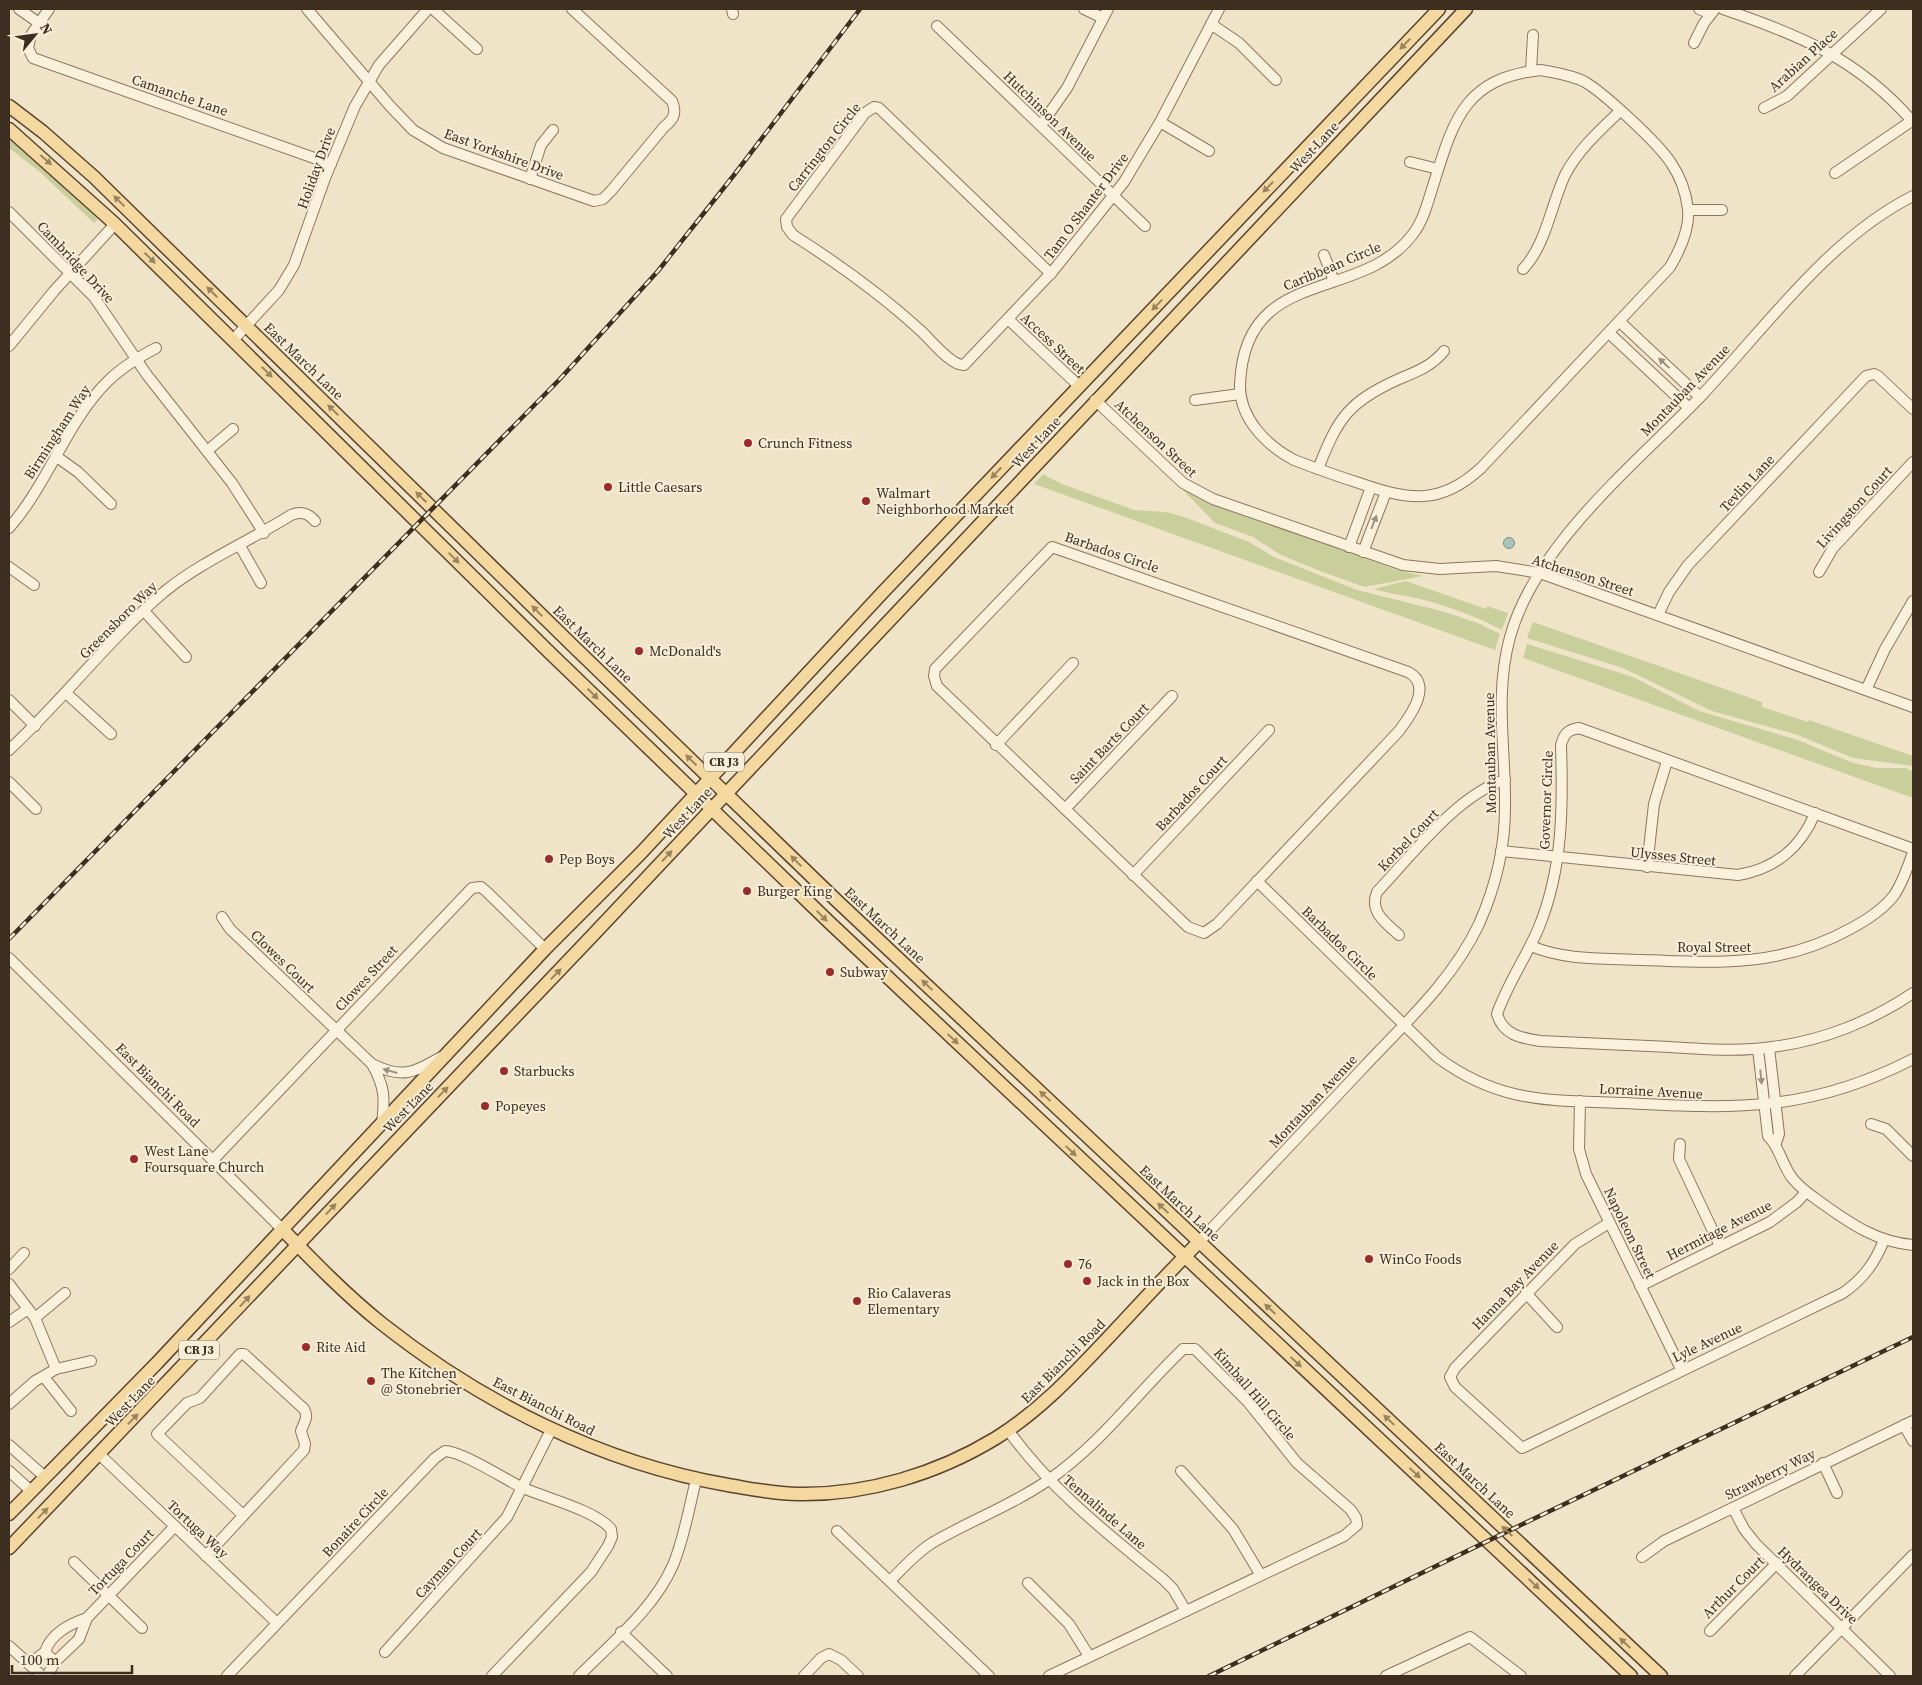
<svg xmlns="http://www.w3.org/2000/svg" width="1922" height="1685" viewBox="0 0 1922 1685" font-family="'Source Serif 4',serif">
<rect width="100%" height="100%" fill="#f0e4c8"/>
<g fill="#c9cf9b">
<path d="M 9,138 L 98,219 L 94,223 L 40,172 L 9,148 Z"/>
<path d="M 1043,474 L 1062,484 L 1134,510 L 1166,512 L 1184,517 L 1249,542 L 1274,557 L 1357,590 L 1445,612 L 1480,624 L 1500,634 L 1495,650 L 1034,484 Z"/>
<path d="M 1180,487 L 1214,504 L 1397,570 L 1423,576 L 1364,587 L 1320,571 L 1281,555 L 1253,537 L 1215,523 Z"/>
<path d="M 1406,581 L 1486,609 L 1487,606 L 1508,613 L 1502,630 C 1476,616 1448,606 1420,599 C 1405,595 1389,594 1374,589 Z"/>
<path d="M 1533,622 L 1762,702 L 1762,707 L 1808,722 L 1809,720 L 1913,756 L 1913,766 L 1853,758 L 1798,735 L 1712,711 L 1623,668 L 1527,638 Z"/>
<path d="M 1527,644 L 1633,677 L 1699,711 L 1798,740 L 1853,763 L 1877,768 L 1905,768 L 1912,771 L 1913,798 L 1523,658 Z"/>
</g>
<circle fill="#a9c4bc" stroke="#6f938a" cx="1509" cy="543" r="5.5"/>
<g fill="none" stroke-linecap="round" stroke-linejoin="round">
<defs>
<g id="minor">
<path d="M 19,9 L 39,23"/>
<path d="M 49,9 L 31,35 L 28,48 L 33,58 L 331,164"/>
<path d="M 307,9 L 390,106 L 413,130 L 443,148 L 594,201 L 603,199 L 611,191 L 664,127 C 674,119 677,113 672,101 L 572,9"/>
<path d="M 433,9 L 477,49"/>
<path d="M 732,9 L 733,14"/>
<path d="M 1084,9 L 1103,18"/>
<path d="M 1699,9 L 1704,11 L 1710,9"/>
<path d="M 1723,9 C 1800,35 1858,59 1913,122"/>
<path d="M 1211,24 L 1239,43 L 1276,80"/>
<path d="M 937,26 L 1145,226"/>
<path d="M 1694,43 L 1704,23 L 1715,9"/>
<path d="M 1541,70 C 1556,73 1572,75 1585,82 C 1604,93 1659,144 1671,163 C 1680,176 1686,193 1688,209 C 1690,228 1680,250 1670,267 L 1481,468 C 1440,506 1408,500 1359,483 C 1337,476 1315,468 1294,460 C 1266,445 1239,418 1240,384 C 1245,264 1361,304 1413,234 C 1423,221 1427,205 1432,189 C 1453,123 1462,78 1541,70 Z"/>
<path d="M 1531,71 L 1533,35"/>
<path d="M 1764,108 L 1787,96 L 1881,9"/>
<path d="M 1160,122 L 1209,151"/>
<path d="M 1041,125 L 1067,88 L 1108,9"/>
<path d="M 1410,162 L 1438,169"/>
<path d="M 1835,173 L 1913,120"/>
<path d="M 530,179 L 541,145 L 553,130"/>
<path d="M 1688,210 L 1722,210"/>
<path d="M 9,212 L 94,297 L 147,375 L 232,483 L 264,533"/>
<path d="M 1324,255 L 1334,281"/>
<path d="M 1523,269 C 1546,245 1551,205 1565,175 C 1578,150 1600,130 1620,111"/>
<path d="M 1051,274 L 879,108 L 874,107 L 865,113 L 786,219 L 787,227 L 793,235 C 834,261 884,297 921,331 C 931,340 951,366 964,365 L 1053,271 L 1124,182 L 1160,122 L 1219,9"/>
<path d="M 1008,319 L 1079,386"/>
<path d="M 1620,322 L 1700,397"/>
<path d="M 1609,333 L 1689,408"/>
<path d="M 234,339 L 279,290 L 294,265 L 325,178 L 355,106 L 379,65 L 428,9"/>
<path d="M 9,346 L 54,291 L 115,224"/>
<path d="M 1095,400 L 1183,483 L 1213,499 L 1403,565 L 1440,569 L 1496,566 L 1540,573 L 1913,707"/>
<path d="M 1195,400 L 1240,394"/>
<path d="M 207,451 L 233,429"/>
<path d="M 57,457 L 78,472 L 111,504"/>
<path d="M 1318,469 C 1338,418 1348,402 1399,379 C 1416,372 1432,366 1444,351"/>
<path d="M 9,528 C 48,484 67,421 108,381 C 122,367 139,357 156,348"/>
<path d="M 240,546 L 261,583"/>
<path d="M 1052,547 L 1408,672 C 1433,685 1411,715 1399,731 L 1217,924 L 1204,933 L 1188,927 L 937,686 L 934,676 L 935,669 Z"/>
<path d="M 1349,547 L 1371,487"/>
<path d="M 1363,552 L 1386,492"/>
<path d="M 9,567 L 34,585"/>
<path d="M 1819,572 L 1833,548 L 1913,462"/>
<path d="M 144,611 L 186,657"/>
<path d="M 1658,615 L 1669,592 L 1688,565 L 1866,376 L 1874,374 L 1878,376 L 1913,409"/>
<path d="M 1866,690 L 1885,649 L 1913,601"/>
<path d="M 66,693 L 111,734"/>
<path d="M 9,700 L 35,726"/>
<path d="M 996,745 L 1073,663"/>
<path d="M 9,750 C 63,700 108,640 164,592 C 202,561 250,541 291,515 C 301,511 308,513 315,521"/>
<path d="M 9,782 L 36,809"/>
<path d="M 1065,809 L 1172,696"/>
<path d="M 1913,849 L 1579,728 C 1567,730 1564,734 1561,745 C 1563,807 1563,868 1539,927 C 1527,956 1507,984 1497,1014 C 1503,1035 1521,1038 1540,1041 C 1584,1043 1627,1045 1670,1047 C 1704,1049 1738,1052 1772,1047 C 1822,1041 1872,1021 1913,993"/>
<path d="M 1501,851 L 1738,875 C 1774,869 1801,848 1815,813"/>
<path d="M 1647,867 L 1654,804 L 1667,761"/>
<path d="M 1133,875 L 1269,730"/>
<path d="M 1257,881 L 1437,1057 C 1500,1104 1550,1100 1625,1103 C 1736,1109 1810,1112 1913,1059"/>
<path d="M 222,917 L 230,929 L 372,1064"/>
<path d="M 1399,935 C 1385,922 1369,912 1377,892 C 1411,856 1458,794 1505,780"/>
<path d="M 1531,946 C 1566,961 1606,958 1643,960 C 1719,963 1781,967 1850,929 C 1867,920 1884,909 1895,894 C 1903,881 1908,867 1913,852"/>
<path d="M 9,958 L 282,1229"/>
<path d="M 1769,1048 L 1779,1134 L 1776,1143"/>
<path d="M 1758,1049 L 1768,1136 C 1780,1147 1782,1166 1793,1179 C 1801,1189 1812,1196 1823,1204 C 1851,1224 1877,1242 1913,1245"/>
<path d="M 1580,1101 L 1579,1149 L 1586,1174 L 1681,1369"/>
<path d="M 382,1124 C 385,1098 385,1087 372,1064 C 402,1079 413,1073 441,1057"/>
<path d="M 1871,1124 L 1886,1129 L 1913,1156"/>
<path d="M 1680,1144 L 1679,1159 L 1720,1246"/>
<path d="M 213,1160 L 472,888 L 481,887 L 487,892 L 545,949"/>
<path d="M 1609,1223 L 1575,1244 L 1455,1368 L 1450,1377 L 1455,1387 L 1522,1448 L 1843,1293 C 1863,1279 1875,1263 1884,1240"/>
<path d="M 1199,1242 C 1254,1184 1308,1126 1363,1068 C 1405,1023 1452,981 1479,924 C 1495,888 1505,848 1505,808 C 1506,749 1494,696 1510,637 C 1536,543 1637,463 1702,395 C 1766,327 1829,238 1913,196"/>
<path d="M 9,1269 L 24,1253"/>
<path d="M 9,1284 L 35,1318 L 56,1369"/>
<path d="M 1640,1286 L 1770,1222 L 1797,1202 L 1806,1192"/>
<path d="M 1526,1293 L 1557,1327"/>
<path d="M 35,1318 L 65,1293"/>
<path d="M 9,1322 L 28,1309"/>
<path d="M 44,1377 L 71,1411"/>
<path d="M 9,1404 L 35,1381 L 56,1369 L 91,1361"/>
<path d="M 1904,1425 L 1913,1441"/>
<path d="M 1008,1430 C 1051,1490 1108,1534 1164,1580 L 1173,1589 L 1186,1611"/>
<path d="M 9,1445 L 45,1477"/>
<path d="M 100,1455 L 277,1623"/>
<path d="M 1823,1463 L 1837,1493"/>
<path d="M 9,1471 L 31,1491"/>
<path d="M 1181,1471 L 1233,1529 L 1260,1574"/>
<path d="M 1733,1508 L 1744,1529 L 1756,1544 L 1890,1676"/>
<path d="M 837,1531 L 989,1676"/>
<path d="M 206,1556 L 304,1450 L 305,1444 L 301,1431 C 304,1422 309,1418 304,1409 L 244,1354 L 240,1354 L 200,1398 L 187,1403 L 157,1434 L 243,1515"/>
<path d="M 1642,1557 L 1664,1541 L 1913,1421"/>
<path d="M 74,1562 L 142,1628"/>
<path d="M 890,1581 C 903,1568 916,1553 932,1543 C 971,1520 1013,1505 1050,1479 C 1100,1444 1135,1396 1178,1354 L 1183,1349 L 1195,1349 L 1248,1402 L 1297,1463 L 1351,1510 L 1356,1518 L 1357,1525 L 1344,1536 L 1049,1676"/>
<path d="M 1028,1583 L 1069,1624 L 1089,1656"/>
<path d="M 87,1618 C 70,1624 51,1633 45,1652 L 55,1662 L 79,1639 L 87,1618 L 175,1526"/>
<path d="M 1710,1631 L 1777,1563"/>
<path d="M 621,1632 L 667,1676"/>
<path d="M 9,1646 L 42,1676"/>
<path d="M 385,1652 L 507,1517 L 551,1430"/>
<path d="M 29,1664 L 45,1652"/>
<path d="M 47,1676 L 55,1662"/>
<path d="M 227,1676 L 435,1458 L 445,1451 C 463,1452 503,1478 521,1487 C 545,1498 595,1510 611,1529 L 612,1537 L 608,1546 L 591,1572 L 492,1676"/>
<path d="M 579,1676 C 611,1643 654,1609 673,1565 C 684,1539 689,1508 696,1480"/>
<path d="M 804,1676 L 821,1658 L 829,1654 L 841,1660 L 858,1676"/>
<path d="M 1386,1676 L 1470,1637 L 1521,1676"/>
<path d="M 1795,1676 L 1913,1555"/>
</g>
<g id="major">
<path d="M 9,106 L 43,132 L 94,177 L 572,645 L 836,900 L 1661,1676"/>
<path d="M 9,129 L 115,224 L 548,651 L 829,922 L 1631,1676"/>
<path d="M 282,1229 C 313,1261 346,1295 381,1323 C 482,1403 601,1463 728,1485 C 752,1489 775,1494 799,1494 C 867,1495 937,1474 996,1438 C 1038,1412 1071,1377 1105,1341 C 1136,1308 1167,1274 1199,1242"/>
<path d="M 9,1514 L 157,1363 L 545,949 L 641,853 L 884,591 L 1439,9"/>
<path d="M 9,1548 L 592,936 L 1466,9"/>
</g>
</defs>
<use href="#minor" stroke="#8d765c" stroke-width="12"/>
<use href="#major" stroke="#5b4430" stroke-width="15"/>
<use href="#minor" stroke="#faf1dc" stroke-width="10"/>
<use href="#major" stroke="#f3d9a0" stroke-width="12"/>
<defs>
<g id="rail">
<path d="M 9,939 L 559,380 L 658,271 L 734,175 L 860,9"/>
<path d="M 1209,1676 L 1527,1522 L 1913,1337"/>
</g>
</defs>
<use href="#rail" stroke="#3d2e20" stroke-width="4.5"/>
<use href="#rail" stroke="#f7eed8" stroke-width="2.5" stroke-dasharray="8" stroke-linecap="butt"/>
</g>
<defs><path id="oneway-solid" d="M-6-.8H1V-3.2L6.5 0L1 3.2V.8H-6Z" transform="scale(1.25)"/></defs>
<g fill="#988460">
<use href="#oneway-solid" transform="translate(1405 44) rotate(134)"/>
<use href="#oneway-solid" transform="translate(46 160) rotate(41)"/>
<use href="#oneway-solid" transform="translate(1268 187) rotate(134)"/>
<use href="#oneway-solid" transform="translate(119 201) rotate(-136)"/>
<use href="#oneway-solid" transform="translate(150 258) rotate(44)"/>
<use href="#oneway-solid" transform="translate(212 292) rotate(-135)"/>
<use href="#oneway-solid" transform="translate(1157 305) rotate(134)"/>
<use href="#oneway-solid" transform="translate(267 372) rotate(45)"/>
<use href="#oneway-solid" transform="translate(333 410) rotate(-136)"/>
<use href="#oneway-solid" transform="translate(996 473) rotate(133)"/>
<use href="#oneway-solid" transform="translate(421 497) rotate(-135)"/>
<use href="#oneway-solid" transform="translate(454 558) rotate(45)"/>
<use href="#oneway-solid" transform="translate(537 611) rotate(-135)"/>
<use href="#oneway-solid" transform="translate(593 694) rotate(44)"/>
<use href="#oneway-solid" transform="translate(691 760) rotate(-136)"/>
<use href="#oneway-solid" transform="translate(667 856) rotate(-47)"/>
<use href="#oneway-solid" transform="translate(796 861) rotate(-136)"/>
<use href="#oneway-solid" transform="translate(822 916) rotate(44)"/>
<use href="#oneway-solid" transform="translate(556 974) rotate(-46)"/>
<use href="#oneway-solid" transform="translate(927 985) rotate(-137)"/>
<use href="#oneway-solid" transform="translate(953 1039) rotate(43)"/>
<use href="#oneway-solid" transform="translate(443 1092) rotate(-46)"/>
<use href="#oneway-solid" transform="translate(1045 1096) rotate(-137)"/>
<use href="#oneway-solid" transform="translate(1071 1151) rotate(43)"/>
<use href="#oneway-solid" transform="translate(1163 1208) rotate(-137)"/>
<use href="#oneway-solid" transform="translate(331 1209) rotate(-47)"/>
<use href="#oneway-solid" transform="translate(245 1301) rotate(-47)"/>
<use href="#oneway-solid" transform="translate(1270 1309) rotate(-137)"/>
<use href="#oneway-solid" transform="translate(1296 1362) rotate(43)"/>
<use href="#oneway-solid" transform="translate(133 1419) rotate(-46)"/>
<use href="#oneway-solid" transform="translate(1389 1420) rotate(-137)"/>
<use href="#oneway-solid" transform="translate(1415 1473) rotate(43)"/>
<use href="#oneway-solid" transform="translate(43 1513) rotate(-46)"/>
<use href="#oneway-solid" transform="translate(1507 1531) rotate(-137)"/>
<use href="#oneway-solid" transform="translate(1534 1584) rotate(44)"/>
<use href="#oneway-solid" transform="translate(1625 1643) rotate(-137)"/>
</g>
<g fill="#9c907e">
<use href="#oneway-solid" transform="translate(1664 363) rotate(-137)"/>
<use href="#oneway-solid" transform="translate(1374 522) rotate(-69)"/>
<use href="#oneway-solid" transform="translate(390 1071) rotate(-164)"/>
<use href="#oneway-solid" transform="translate(1761 1077) rotate(84)"/>
</g>
<g fill="#9e2a2b" stroke="#f7eed8" stroke-width="2">
<circle cx="748" cy="443" r="5"/>
<circle cx="608" cy="487" r="5"/>
<circle cx="866" cy="501" r="5"/>
<circle cx="639" cy="651" r="5"/>
<circle cx="549" cy="859" r="5"/>
<circle cx="747" cy="891" r="5"/>
<circle cx="830" cy="972" r="5"/>
<circle cx="504" cy="1071" r="5"/>
<circle cx="485" cy="1106" r="5"/>
<circle cx="134" cy="1159" r="5"/>
<circle cx="1369" cy="1259" r="5"/>
<circle cx="1068" cy="1264" r="5"/>
<circle cx="1087" cy="1281" r="5"/>
<circle cx="857" cy="1301" r="5"/>
<circle cx="306" cy="1347" r="5"/>
<circle cx="371" cy="1381" r="5"/>
</g>
<g text-anchor="middle" stroke-width="4" stroke-linejoin="round" paint-order="stroke">
<g fill="#f7eed8" stroke="#756857" stroke-width="1">
<rect x="704" y="752.5" width="40" height="19" rx="4"/>
<rect x="179" y="1340.5" width="40" height="19" rx="4"/>
</g>
<g font-size="12" font-weight="bold" fill="#3d2e20">
<text x="724" y="766">CR J3</text>
<text x="199" y="1354">CR J3</text>
</g>
<g font-size="14" fill="#3d2e20" stroke="#f7eed8">
<text transform="translate(1803 60) rotate(-42)" y="5">Arabian Place</text>
<text transform="translate(180 95) rotate(19)" y="5">Camanche Lane</text>
<text transform="translate(1050 116) rotate(44)" y="5">Hutchinson Avenue</text>
<text transform="translate(824 147) rotate(-52)" y="5">Carrington Circle</text>
<text transform="translate(1314 147) rotate(-47)" y="5">West Lane</text>
<text transform="translate(504 154) rotate(20)" y="5">East Yorkshire Drive</text>
<text transform="translate(316 168) rotate(-70)" y="5">Holiday Drive</text>
<text transform="translate(1086 206) rotate(-53)" y="5">Tam O Shanter Drive</text>
<text transform="translate(76 262) rotate(47)" y="5">Cambridge Drive</text>
<text transform="translate(1332 266) rotate(-23)" y="5">Caribbean Circle</text>
<text transform="translate(1053 343) rotate(43)" y="5">Access Street</text>
<text transform="translate(304 361) rotate(44)" y="5">East March Lane</text>
<text transform="translate(1685 390) rotate(-46)" y="5">Montauban Avenue</text>
<text transform="translate(57 432) rotate(-57)" y="5">Birmingham Way</text>
<text transform="translate(1156 438) rotate(43)" y="5">Atchenson Street</text>
<text transform="translate(1036 442) rotate(-47)" y="5">West Lane</text>
<text transform="translate(1747 483) rotate(-47)" y="5">Tevlin Lane</text>
<text transform="translate(1854 507) rotate(-48)" y="5">Livingston Court</text>
<text transform="translate(1112 552) rotate(19)" y="5">Barbados Circle</text>
<text transform="translate(1583 575) rotate(18)" y="5">Atchenson Street</text>
<text transform="translate(118 620) rotate(-45)" y="5">Greensboro Way</text>
<text transform="translate(593 644) rotate(44)" y="5">East March Lane</text>
<text transform="translate(1109 743) rotate(-46)" y="5">Saint Barts Court</text>
<text transform="translate(1490 753) rotate(-91)" y="5">Montauban Avenue</text>
<text transform="translate(1191 793) rotate(-47)" y="5">Barbados Court</text>
<text transform="translate(1546 800) rotate(-88)" y="5">Governor Circle</text>
<text transform="translate(687 813) rotate(-47)" y="5">West Lane</text>
<text transform="translate(1408 840) rotate(-46)" y="5">Korbel Court</text>
<text transform="translate(1673 856) rotate(6)" y="5">Ulysses Street</text>
<text transform="translate(885 925) rotate(43)" y="5">East March Lane</text>
<text transform="translate(1340 943) rotate(44)" y="5">Barbados Circle</text>
<text x="1714" y="952">Royal Street</text>
<text transform="translate(283 961) rotate(44)" y="5">Clowes Court</text>
<text transform="translate(366 978) rotate(-47)" y="5">Clowes Street</text>
<text transform="translate(158 1085) rotate(45)" y="5">East Bianchi Road</text>
<text transform="translate(1651 1091) rotate(3)" y="5">Lorraine Avenue</text>
<text transform="translate(1313 1101) rotate(-47)" y="5">Montauban Avenue</text>
<text transform="translate(408 1107) rotate(-46)" y="5">West Lane</text>
<text transform="translate(1180 1203) rotate(43)" y="5">East March Lane</text>
<text transform="translate(1719 1230) rotate(-27)" y="5">Hermitage Avenue</text>
<text transform="translate(1630 1233) rotate(64)" y="5">Napoleon Street</text>
<text transform="translate(1515 1285) rotate(-46)" y="5">Hanna Bay Avenue</text>
<text transform="translate(1707 1342) rotate(-25)" y="5">Lyle Avenue</text>
<text transform="translate(1063 1361) rotate(-45)" y="5">East Bianchi Road</text>
<text transform="translate(1255 1394) rotate(49)" y="5">Kimball Hill Circle</text>
<text transform="translate(130 1401) rotate(-46)" y="5">West Lane</text>
<text transform="translate(544 1406) rotate(27)" y="5">East Bianchi Road</text>
<text transform="translate(1770 1474) rotate(-26)" y="5">Strawberry Way</text>
<text transform="translate(1475 1480) rotate(43)" y="5">East March Lane</text>
<text transform="translate(1105 1512) rotate(41)" y="5">Tennalinde Lane</text>
<text transform="translate(355 1522) rotate(-47)" y="5">Bonaire Circle</text>
<text transform="translate(198 1529) rotate(43)" y="5">Tortuga Way</text>
<text transform="translate(121 1562) rotate(-46)" y="5">Tortuga Court</text>
<text transform="translate(448 1563) rotate(-47)" y="5">Cayman Court</text>
<text transform="translate(1818 1585) rotate(44)" y="5">Hydrangea Drive</text>
<text transform="translate(1733 1587) rotate(-45)" y="5">Arthur Court</text>
</g>
<g font-size="14" fill="#3d2e20" stroke="#f7eed8" text-anchor="start">
<text x="758" y="448">Crunch Fitness</text>
<text x="618" y="492">Little Caesars</text>
<text x="876" y="498">Walmart<tspan x="876" dy="16">Neighborhood Market</tspan></text>
<text x="649" y="656">McDonald's</text>
<text x="559" y="864">Pep Boys</text>
<text x="757" y="896">Burger King</text>
<text x="840" y="977">Subway</text>
<text x="514" y="1076">Starbucks</text>
<text x="495" y="1111">Popeyes</text>
<text x="144" y="1156">West Lane<tspan x="144" dy="16">Foursquare Church</tspan></text>
<text x="1379" y="1264">WinCo Foods</text>
<text x="1078" y="1269">76</text>
<text x="1097" y="1286">Jack in the Box</text>
<text x="867" y="1298">Rio Calaveras<tspan x="867" dy="16">Elementary</tspan></text>
<text x="316" y="1352">Rite Aid</text>
<text x="381" y="1378">The Kitchen<tspan x="381" dy="16">@ Stonebrier</tspan></text>
</g>
</g>
<rect width="1922" height="1685" fill="none" stroke="#3d2e20" stroke-width="20"/>
<g transform="translate(35 35) rotate(61)" stroke="#f7eed8" stroke-width="4" paint-order="stroke">
<path d="M0-4L9 19L0 12L-9 19Z" fill="#3d2e20"/>
<text y="-8" font-size="14" font-weight="bold" text-anchor="middle" fill="#3d2e20">N</text>
</g>
<path d="M12 1665v8h120v-8" fill="none" stroke="#3d2e20" stroke-width="2.5"/>
<text x="20" y="1665" font-size="15" fill="#3d2e20" stroke="#f7eed8" stroke-width="4" paint-order="stroke">100 m</text>
</svg>
